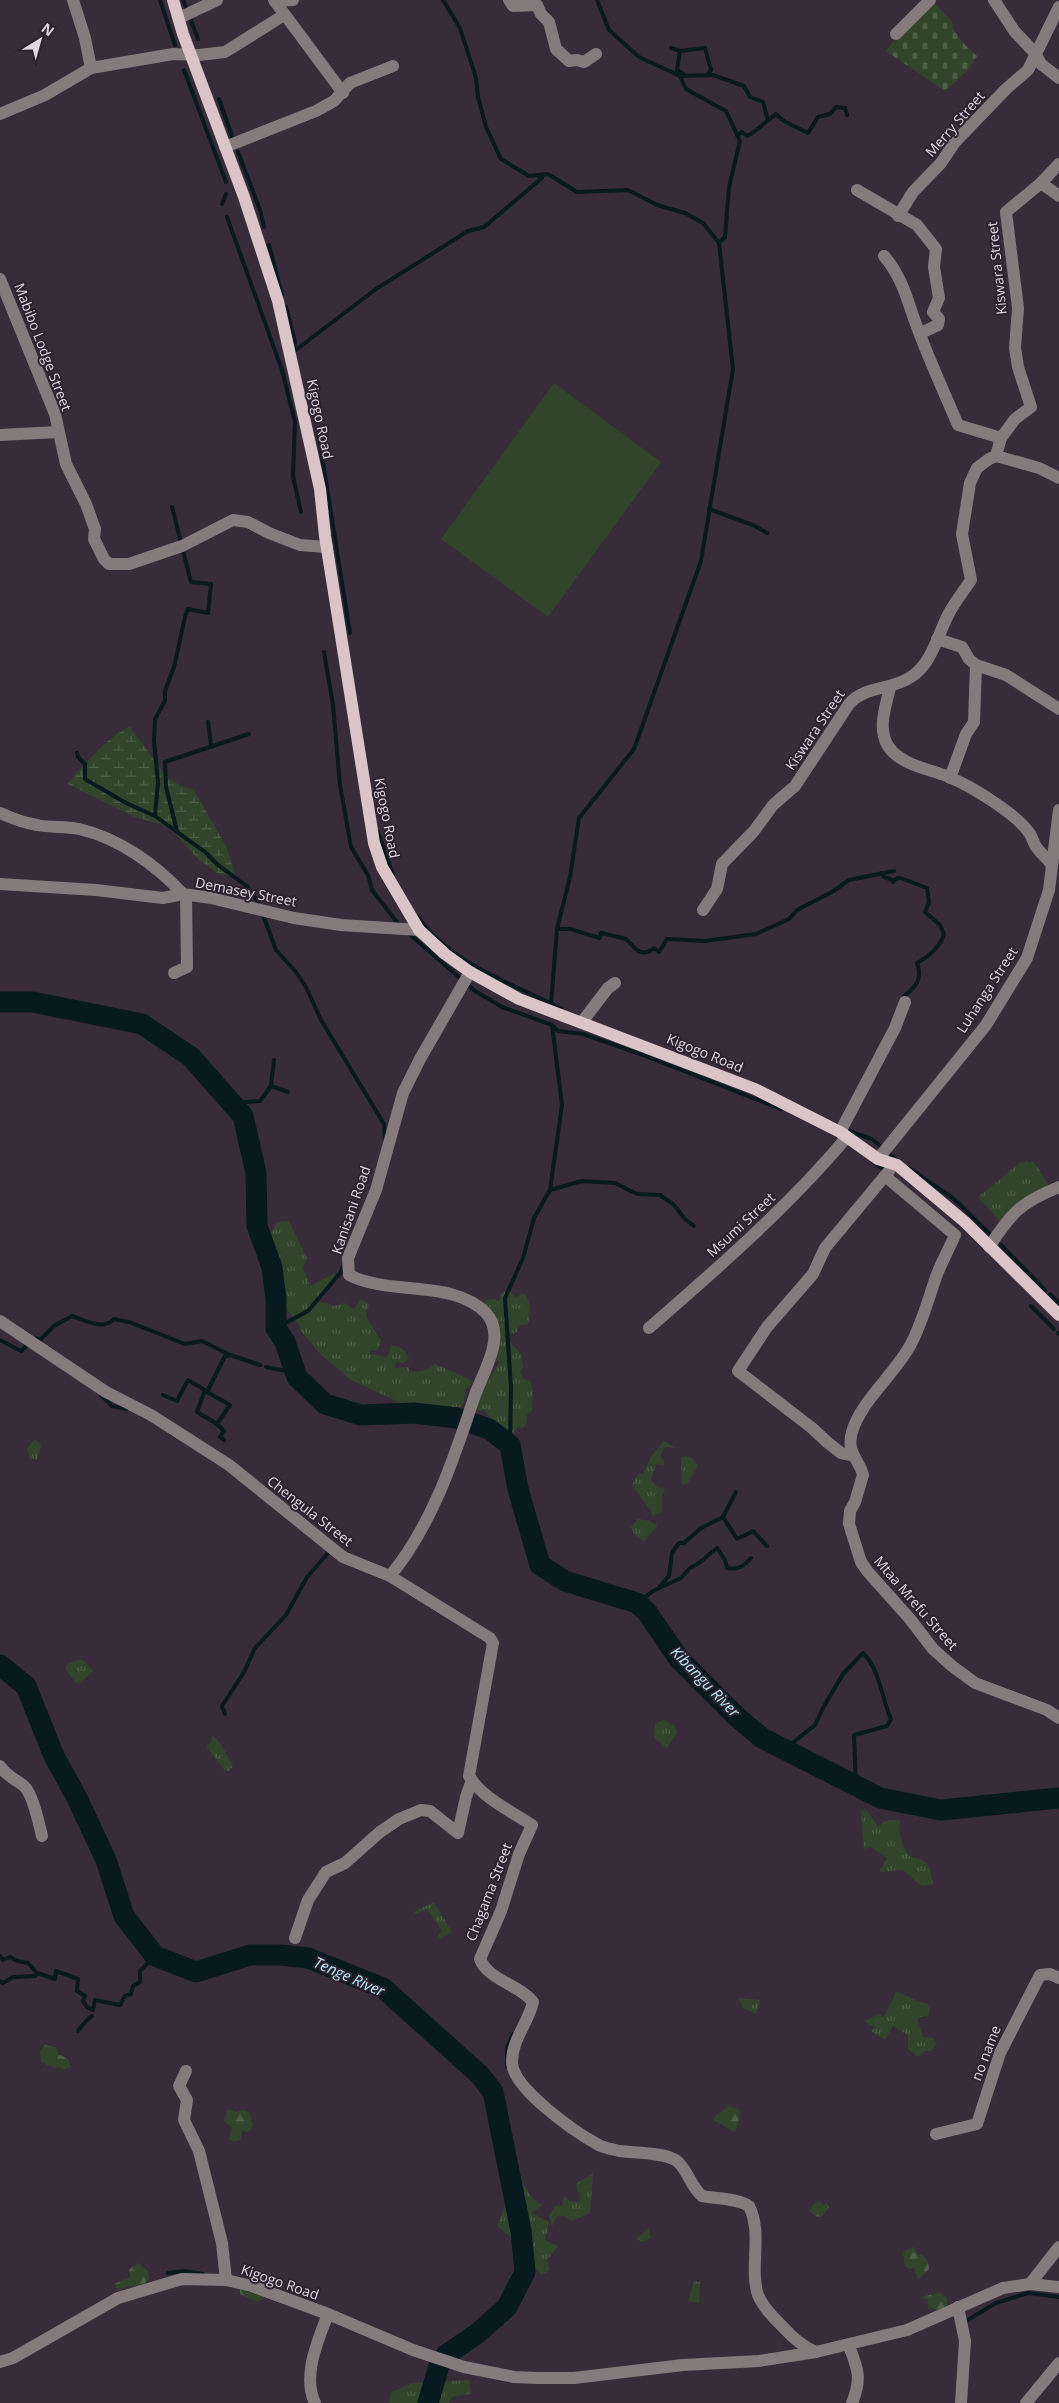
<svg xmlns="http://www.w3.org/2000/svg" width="1059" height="2403" viewBox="0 0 1059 2403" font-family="'Open Sans',sans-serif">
<defs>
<pattern id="grass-tufts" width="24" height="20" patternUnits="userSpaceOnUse" patternTransform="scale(1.25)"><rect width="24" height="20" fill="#304529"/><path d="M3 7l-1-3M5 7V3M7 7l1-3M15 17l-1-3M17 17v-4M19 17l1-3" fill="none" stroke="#4e5f48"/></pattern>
<pattern id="forest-firs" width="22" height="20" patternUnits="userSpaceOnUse" patternTransform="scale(1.25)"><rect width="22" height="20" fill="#304529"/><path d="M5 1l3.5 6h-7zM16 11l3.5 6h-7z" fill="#4e5f48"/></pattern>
<pattern id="wetland-marsh" width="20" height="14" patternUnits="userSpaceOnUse" patternTransform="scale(1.25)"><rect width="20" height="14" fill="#304529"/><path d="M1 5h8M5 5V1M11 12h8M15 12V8" fill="none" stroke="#4e5f48"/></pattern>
<pattern id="cemetery-stones" width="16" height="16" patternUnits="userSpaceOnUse" patternTransform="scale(1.25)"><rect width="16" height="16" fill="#304529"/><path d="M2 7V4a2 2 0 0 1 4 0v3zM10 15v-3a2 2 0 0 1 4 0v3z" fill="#4e5f48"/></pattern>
</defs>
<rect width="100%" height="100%" fill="#382c3a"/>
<g fill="url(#grass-tufts)">
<path d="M 1027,1161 L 1029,1163 L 1033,1161 L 1049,1185 L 1000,1221 L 978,1197 L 1020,1163 Z"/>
<path d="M 289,1221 L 307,1258 L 303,1267 L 310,1286 L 335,1273 L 333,1281 L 318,1299 L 320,1303 L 326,1302 L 333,1306 L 345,1303 L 354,1309 L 361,1299 L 369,1304 L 366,1316 L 381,1341 L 378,1350 L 370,1351 L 370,1354 L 387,1357 L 392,1345 C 401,1347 406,1350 409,1359 L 403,1363 L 396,1362 L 395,1368 L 409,1367 L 409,1371 C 417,1373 429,1370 435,1364 L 473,1381 L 466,1389 L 463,1406 L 436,1410 L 418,1406 L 414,1409 L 353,1381 L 322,1356 L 300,1330 L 300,1326 L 283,1304 L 277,1276 L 270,1236 L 277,1222 Z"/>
<path d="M 507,1290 L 511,1292 L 516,1298 L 521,1294 L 525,1294 C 532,1304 530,1312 528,1324 L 520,1325 L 516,1333 L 509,1334 L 509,1341 L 521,1354 L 523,1367 L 520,1372 L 523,1378 L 530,1381 L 533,1390 L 532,1411 L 527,1415 L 527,1422 L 523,1428 L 518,1427 L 509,1438 L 505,1437 L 484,1410 L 477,1411 L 476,1408 L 482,1380 L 489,1379 L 499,1363 L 497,1358 L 489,1356 L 496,1349 L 483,1303 L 486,1300 L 495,1299 L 499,1301 L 502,1293 Z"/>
<path d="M 35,1439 L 41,1445 L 37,1460 L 30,1459 L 27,1449 Z"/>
<path d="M 664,1441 L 676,1448 L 665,1447 L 660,1457 L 664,1460 L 664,1466 L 656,1464 L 651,1480 L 658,1487 L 665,1489 L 662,1497 L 662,1512 L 652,1516 L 652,1513 L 632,1485 L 639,1473 L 643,1474 L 651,1457 Z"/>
<path d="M 685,1456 L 692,1458 L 698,1466 L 688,1483 L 682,1485 L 681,1458 Z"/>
<path d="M 638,1519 L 650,1521 L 658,1525 L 644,1542 L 634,1534 L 631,1527 Z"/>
<path d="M 76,1660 L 83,1660 L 93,1671 L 80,1683 L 75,1682 L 65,1668 L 67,1664 Z"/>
<path d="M 663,1720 L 675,1726 L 677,1733 L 667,1748 L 654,1738 L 655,1724 Z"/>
<path d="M 212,1735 C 224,1745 225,1753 233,1766 L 229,1771 L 225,1771 L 206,1746 L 211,1743 Z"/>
<path d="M 865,1808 L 878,1827 L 885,1821 L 900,1820 C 898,1835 902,1843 909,1856 L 925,1861 L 930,1869 L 933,1884 L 922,1886 L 903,1870 L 879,1872 L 887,1858 L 871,1847 L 864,1849 L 861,1811 Z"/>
<path d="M 434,1902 L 452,1932 L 440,1939 L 438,1935 L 442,1931 L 427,1909 L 415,1914 L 414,1912 Z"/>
<path d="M 896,1992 C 906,1994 917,2003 927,2003 L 930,2009 L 928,2016 L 917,2018 L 923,2037 L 932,2038 L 937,2043 L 931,2051 L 925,2051 L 918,2057 L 908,2049 L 908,2035 L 893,2026 L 885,2040 L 871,2031 L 874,2027 L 864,2021 L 879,2014 L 884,2017 Z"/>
<path d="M 739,1998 L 760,2000 L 756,2014 L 743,2008 Z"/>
<path d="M 593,2173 L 590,2213 L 572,2221 L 563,2216 L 557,2216 L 552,2226 L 549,2216 L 555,2206 L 562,2206 L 564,2196 L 571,2202 L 579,2202 L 580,2193 L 577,2191 L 576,2184 Z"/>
<path d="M 519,2177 L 533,2199 L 542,2205 L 532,2213 L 549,2222 L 545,2240 L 558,2246 L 547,2260 L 550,2270 L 542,2275 L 532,2264 L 526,2265 C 517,2257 513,2251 513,2239 L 497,2226 L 508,2199 L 508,2184 Z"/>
<path d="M 649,2228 L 651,2238 L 642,2242 L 636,2239 Z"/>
<path d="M 694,2281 L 700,2282 L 699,2303 L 688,2301 Z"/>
<path d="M 469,2380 L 471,2394 L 452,2397 L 449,2403 L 389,2403 L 391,2392 L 413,2383 Z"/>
</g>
<g fill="url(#forest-firs)">
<path d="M 45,2045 L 55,2047 L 58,2052 L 57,2054 L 67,2058 L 71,2067 L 62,2070 L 60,2067 L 56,2068 L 41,2062 L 40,2051 Z"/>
<path d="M 729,2106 L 740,2110 L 738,2126 L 734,2132 L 714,2120 L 715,2116 Z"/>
<path d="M 229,2109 L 235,2112 L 243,2110 L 250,2113 L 253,2126 L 248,2133 L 240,2130 L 242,2133 L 241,2139 L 234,2142 L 229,2139 L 232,2128 L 224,2121 L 227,2111 Z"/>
<path d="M 819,2201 L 823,2205 L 827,2203 L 829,2207 L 821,2217 L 815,2216 L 810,2211 L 813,2205 Z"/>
<path d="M 914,2247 L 918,2255 L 922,2254 L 928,2261 L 929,2269 L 918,2280 L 914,2268 L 909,2269 L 905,2266 L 903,2252 Z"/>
<path d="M 138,2263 L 148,2271 L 149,2279 L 141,2287 L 128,2286 L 118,2290 L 114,2284 L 130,2277 L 129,2270 Z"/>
<path d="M 240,2279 L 250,2279 L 267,2286 C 268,2295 265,2299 257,2302 L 240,2294 Z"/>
<path d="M 939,2292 L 947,2298 L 947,2306 L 935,2312 L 934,2308 L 928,2309 L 928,2300 L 920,2298 Z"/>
</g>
<path fill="url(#wetland-marsh)" d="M 130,727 L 166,776 L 181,786 L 194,790 L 227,848 L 236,879 L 231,876 L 217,873 L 199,860 L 169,827 L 132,816 L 68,784 C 77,771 115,730 130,727 Z"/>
<path fill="url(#cemetery-stones)" d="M 933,1 L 952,22 L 953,29 L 963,43 L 977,56 L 967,71 L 945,91 L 886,51 L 904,27 Z"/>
<path fill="#304529" d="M 554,383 L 661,462 L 548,617 L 441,539 Z"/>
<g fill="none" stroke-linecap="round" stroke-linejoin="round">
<g stroke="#061a1f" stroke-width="4">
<path d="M 160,0 L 175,45"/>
<path d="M 183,0 L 198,39"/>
<path d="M 443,0 L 460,28 L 476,78 L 478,97 L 486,127 L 501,159 L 529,176 L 548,174 L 577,192 L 628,190 L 657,205 L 685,213 L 703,223 L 719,243"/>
<path d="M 671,48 L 680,51 L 677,70 L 686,76"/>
<path d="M 680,51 L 705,48 L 711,70 L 707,75"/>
<path d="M 184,70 L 226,182"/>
<path d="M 680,76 L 713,75 L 744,86 L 750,97 L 763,102 L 768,120"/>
<path d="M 219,99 L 233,139"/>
<path d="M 737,135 L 742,132 L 747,136 L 751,134 L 776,114 L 784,121 L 808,133 L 818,117 L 830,114 L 836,107 L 845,108 L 847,115"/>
<path d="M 238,152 L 260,210 L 264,227"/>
<path d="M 222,204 L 226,194"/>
<path d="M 227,217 L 282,370 L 295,422 L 293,476 L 301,512"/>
<path d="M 269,245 L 282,295"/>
<path d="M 286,307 L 295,342 L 294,349"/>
<path d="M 293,352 L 376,289 L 468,231 L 484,227 L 542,178 L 538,176"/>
<path d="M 318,431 L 350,633"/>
<path d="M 709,509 L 753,525 L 767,533"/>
<path d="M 324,652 L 333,705 L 340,785 L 351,847 L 368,875 L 372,890 L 400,926"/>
<path d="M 208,722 L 211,746"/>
<path d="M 77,753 L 78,757 L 85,764 L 85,779 L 126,803 L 155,816 L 205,852 L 218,865 L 248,887 L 258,902"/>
<path d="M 155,816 L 158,782 L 154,741 L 155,719 L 165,701 L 165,691 L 174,667 L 185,617 L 188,609 L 208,613 L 211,584 L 191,582 L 172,507"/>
<path d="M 177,831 L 166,787 L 165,762 L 249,734"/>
<path d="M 378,832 L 393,875"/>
<path d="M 881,873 L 884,877 L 893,880 L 893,882 L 897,878 L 901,878 L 927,888 L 929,902 L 925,912 L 940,925 L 944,934 C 940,947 928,957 917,963 C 923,979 916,987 904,996"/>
<path d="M 263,915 L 276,950 L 296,972 L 306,987 L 321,1020 L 384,1124 L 385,1141"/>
<path d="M 418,917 C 450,964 514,984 562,1009"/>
<path d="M 557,929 L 570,929 L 600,938 L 601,933 L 626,939 C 635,948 641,959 654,948 L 659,952 L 667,939 L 705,941 L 756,934 L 789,919 L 797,910 L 832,892 L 849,880 L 894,871"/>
<path d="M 407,932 L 475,991 L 502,1007 L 552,1025 L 558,1031 L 583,1034 L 643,1055 L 781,1109"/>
<path d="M 551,1004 L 557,929 L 570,877 L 579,818 L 634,749 L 701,561 L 733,369 L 719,243 L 725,237 L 729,187 L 740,141 L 726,111 L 686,89 L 680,76 L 639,57 L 609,30 L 597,0"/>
<path d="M 271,1086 L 288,1092"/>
<path d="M 232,1103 L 260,1101 L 271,1086 L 274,1060"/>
<path d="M 846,1130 L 872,1139 L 897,1160"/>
<path d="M 873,1162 L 886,1171"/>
<path d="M 909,1168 L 954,1199 L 992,1236"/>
<path d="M 550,1190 L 582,1181 L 615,1183 L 637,1194 L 660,1195 L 674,1205 L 685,1219 L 694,1226"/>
<path d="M 1001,1245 L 1045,1290"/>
<path d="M 1050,1294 L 1059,1303"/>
<path d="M 1031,1306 L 1054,1329"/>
<path d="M 276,1328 L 308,1311 L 341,1272 L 343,1266"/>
<path d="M 1058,1333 L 1059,1334"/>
<path d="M 36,1338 L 40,1340 L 54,1326 L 72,1316 C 85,1320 103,1331 114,1319 L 129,1322 L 185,1344 L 202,1341 L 230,1355 L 260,1365"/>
<path d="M 0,1340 L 21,1351 L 28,1344"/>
<path d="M 266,1367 L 292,1372 L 297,1377"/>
<path d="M 101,1395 L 112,1406 L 127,1409"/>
<path d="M 163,1395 L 177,1401 L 188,1380 L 205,1390 L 197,1412 L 217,1424 L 230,1405 L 207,1392 L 225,1356 L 228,1356"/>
<path d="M 217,1424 L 224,1431 L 220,1437 L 224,1440"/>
<path d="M 510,1445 L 511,1387 L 505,1298 L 523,1258 L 534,1218 L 550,1190 L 562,1105 L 552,1025"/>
<path d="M 723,1517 L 737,1539 L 753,1531 L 767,1546"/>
<path d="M 660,1586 L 669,1576 L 672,1553 L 679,1543 L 684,1543 L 701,1528 L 723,1517 L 736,1492"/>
<path d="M 637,1603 L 653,1591 L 681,1578 L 690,1568 L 699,1563 L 717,1548 L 725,1560 L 727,1568 C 739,1570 744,1566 751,1558"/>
<path d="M 225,1714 L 222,1706 L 244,1672 L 255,1648 L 286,1615 L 307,1577 L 329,1552 L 327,1550"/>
<path d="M 785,1749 L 815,1725 L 823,1708 L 843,1674 L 863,1653 C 881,1672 881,1697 891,1719 L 887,1726 L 854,1735 L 856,1785"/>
<path d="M 281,1955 L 285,1947"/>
<path d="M 0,1956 L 3,1960 L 10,1957 L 17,1961 L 28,1963 L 37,1973 L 55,1979 L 56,1971 L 78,1979 L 77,1991 L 85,1996 L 83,2001 L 87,2007 L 93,2010 L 95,2000 L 120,2005 L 125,1996 L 131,1994 L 133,1986 L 140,1982 L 140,1971 L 155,1956"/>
<path d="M 0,1981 L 3,1983 L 13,1977 L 35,1976 L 37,1973"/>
<path d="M 78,2031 C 81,2027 88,2018 92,2016"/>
<path d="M 507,2067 L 507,2048 L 513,2034"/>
<path d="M 168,2273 L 184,2271 L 203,2274"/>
<path d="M 966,2321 L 996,2303 L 1028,2293 L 1059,2297"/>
</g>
<g stroke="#061a1f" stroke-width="21">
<path d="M 0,1002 L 33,1002 L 142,1024 L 191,1057 L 243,1116 L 256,1173 L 257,1226 L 272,1267 L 276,1299 L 276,1328 L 285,1342 L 297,1377 L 325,1404 L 361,1415 L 414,1413 L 457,1418 L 489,1429 L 510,1445 L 518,1489 L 540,1565 L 565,1581 L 637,1603 L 647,1612 L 679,1659 L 737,1717 L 762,1738 L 880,1798 L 941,1810 L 1059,1798"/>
<path d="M 0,1665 L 26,1686 L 54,1756 L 76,1796 L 106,1860 L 124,1916 L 155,1956 L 196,1972 L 250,1955 L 281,1955 L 308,1958 L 383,1988 L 480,2075 L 493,2092 L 521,2231 L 525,2272 L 507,2307 L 478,2333 L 446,2355 L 439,2366 L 428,2403"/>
</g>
<g stroke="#867b7c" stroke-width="12">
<path d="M 73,0 L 85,38 L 91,68"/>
<path d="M 274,0 L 343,93"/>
<path d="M 509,0 L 513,6 L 537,5 L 541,14 L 549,22 L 556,49 L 569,61 L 577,60 L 584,62 L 596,54"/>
<path d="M 994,0 L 1015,32 L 1035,53 L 1041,64 L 1059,78"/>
<path d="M 275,1 L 293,0"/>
<path d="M 179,18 L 217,0"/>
<path d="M 896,34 L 930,0"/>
<path d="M 0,114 L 45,95 L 91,68 L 173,54 L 199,55 L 225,52 L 284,15"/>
<path d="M 225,147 L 316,111 L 334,101 L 350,83 L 393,66"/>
<path d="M 1041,183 L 1059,196"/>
<path d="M 857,190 L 917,225 L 936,249 L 934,267 L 939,298 L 933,312 L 939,319 L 938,325 L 921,333"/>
<path d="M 898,216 L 913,192 L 941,163 L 955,142 L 1006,89 L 1028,70 L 1059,7"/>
<path d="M 884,256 C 898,272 905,291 911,310 C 924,349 942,387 958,425 L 1001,438"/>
<path d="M 0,279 L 55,414 L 66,464 L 86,504 L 95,529 L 94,539 L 104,559 L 109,564 L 129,564 L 182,546 L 233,520 L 248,522 L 269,533 L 300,545 L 327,547"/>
<path d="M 0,435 L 58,432"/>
<path d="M 996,456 L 1039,468 L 1059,478"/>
<path d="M 937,639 L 962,647 L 969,659 L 976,665 L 1006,675 L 1059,709"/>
<path d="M 890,687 C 886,706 877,728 888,746 C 900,765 930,769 949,777 C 971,786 1017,814 1030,834 C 1032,837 1033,841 1035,845 C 1039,852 1047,858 1052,865"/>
<path d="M 950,778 L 966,734 L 974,722 L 976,665"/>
<path d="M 0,813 C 11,818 24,823 37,825 C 51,828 65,826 79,829 C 119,838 156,865 183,894 L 211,898 L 294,918 L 341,925 L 419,930"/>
<path d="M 0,884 L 96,890 L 163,898 L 183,894"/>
<path d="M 703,910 L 717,889 L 722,864 L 754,831 L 773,805 L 795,786 L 849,704 C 866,685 890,691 911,677 C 932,663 937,637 948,615 C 954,603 963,592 971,580 L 962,534 L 970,483 L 977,468 L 989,459 L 996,456 L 1001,438 L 1015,419 L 1031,407 L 1018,367 L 1015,348 L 1018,308 L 1006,212 L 1041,183 L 1059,164"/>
<path d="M 174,973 L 187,967 L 186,895"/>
<path d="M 582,1022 L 608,988 L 615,983"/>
<path d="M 840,1132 L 895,1028 L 905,1002"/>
<path d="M 878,1159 L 986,1025 L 1027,958 L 1049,890 L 1059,810"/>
<path d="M 885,1176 L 955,1235 C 949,1249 941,1263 936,1277 C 928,1300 922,1323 911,1344 C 895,1374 860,1402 852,1432 C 846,1453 859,1459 863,1475 L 855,1502 L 850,1511 L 849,1524 L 861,1562 L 868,1572 L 910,1619 L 933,1649 L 952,1666 L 975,1683 L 1047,1710 L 1059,1718"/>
<path d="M 989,1247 C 1011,1213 1021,1202 1059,1187"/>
<path d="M 0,1321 L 106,1392 L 151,1415 L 229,1465 L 343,1557 L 390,1576 L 490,1638 L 493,1643 L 469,1776 C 482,1798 511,1811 532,1825 L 519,1854 L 501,1911 L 480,1959 C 488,1980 520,1985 533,2002 C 528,2024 512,2039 512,2062 C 512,2088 575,2132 597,2144 C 603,2148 612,2149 619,2151 C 634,2153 668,2152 678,2162 C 688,2171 691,2187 702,2196 C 717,2199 736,2198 749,2206 C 763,2234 749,2267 758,2295 C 763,2307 773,2317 782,2326 C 791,2336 803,2347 816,2352"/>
<path d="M 649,1328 C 718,1268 788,1207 847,1137"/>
<path d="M 851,1455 L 841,1453 L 827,1442 L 812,1428 L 738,1371 L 767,1327 L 813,1274 L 825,1248 L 889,1171"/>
<path d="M 390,1576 C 433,1524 454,1458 475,1395 C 483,1372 507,1336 486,1313 C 453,1279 390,1296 349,1275 L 348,1258 L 376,1190 L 403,1093 L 420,1059 L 470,972"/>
<path d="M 0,1766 C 7,1777 16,1779 24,1786 C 33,1794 39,1824 42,1836"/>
<path d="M 295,1938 L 308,1900 L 326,1872 L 345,1863 L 380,1832 L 399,1819 L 421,1810 L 430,1811 L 458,1833 L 466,1797 L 472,1780"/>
<path d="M 186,2071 L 179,2086 L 187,2100 L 184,2120 L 199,2151 L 222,2243 L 226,2280"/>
<path d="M 936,2134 L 977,2124 L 1000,2053 L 1040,1975 L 1050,1974 L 1059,1978"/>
<path d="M 1030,2284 L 1059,2247"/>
<path d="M 958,2307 L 965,2341 L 961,2403"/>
<path d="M 849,2346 C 858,2369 862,2379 852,2403"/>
<path d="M 0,2362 L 13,2358 L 118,2298 L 182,2279 L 226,2280 L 252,2286 L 328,2314 L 413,2350 L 464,2367 L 514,2377 L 538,2378 L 574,2378 L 683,2365 L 759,2361 L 816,2352 L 907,2330 L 1003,2288 L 1030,2284 L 1059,2287"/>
<path d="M 315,2403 C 302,2376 318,2340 328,2314"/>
<path d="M 1026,2403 L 1059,2363"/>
</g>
<path stroke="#dbc4c7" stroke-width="12" d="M 173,0 L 183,34 L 244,197 L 278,301 L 320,489 L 325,536 L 374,843 L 382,867 L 419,930 L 445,954 L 470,972 L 519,999 L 755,1089 L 840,1132 L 878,1159 L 897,1165 L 965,1222 L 1059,1315"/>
</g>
<g text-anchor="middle" stroke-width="4" stroke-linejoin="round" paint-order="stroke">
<g font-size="14" fill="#dfd7e0" stroke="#2d2230">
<text transform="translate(955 124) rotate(-49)" y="5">Merry Street</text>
<text transform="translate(997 268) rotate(-96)" y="5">Kiswara Street</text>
<text transform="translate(43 347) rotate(69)" y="5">Mabibo Lodge Street</text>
<text transform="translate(320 419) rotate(78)" y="5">Kigogo Road</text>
<text transform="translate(815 730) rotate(-56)" y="5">Kiswara Street</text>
<text transform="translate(387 818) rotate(79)" y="5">Kigogo Road</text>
<text transform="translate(246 892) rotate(11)" y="5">Demasey Street</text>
<text transform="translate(987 990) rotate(-57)" y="5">Luhanga Street</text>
<text transform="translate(705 1053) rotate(22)" y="5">Kigogo Road</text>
<text transform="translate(351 1210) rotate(-71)" y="5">Kanisani Road</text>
<text transform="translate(741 1225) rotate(-43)" y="5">Msumi Street</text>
<text transform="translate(310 1511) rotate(38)" y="5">Chengula Street</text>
<text transform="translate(916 1603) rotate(49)" y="5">Mtaa Mrefu Street</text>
<text transform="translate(489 1892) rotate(-69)" y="5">Chagama Street</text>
<text transform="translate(986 2053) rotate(-69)" y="5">no name</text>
<text transform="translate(280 2282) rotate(19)" y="5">Kigogo Road</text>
</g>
<g font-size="15" font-style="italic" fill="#b5ecfb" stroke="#2d2230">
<text transform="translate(705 1682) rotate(46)" y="5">Kibangu River</text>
<text transform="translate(349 1977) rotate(24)" y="5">Tenge River</text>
</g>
</g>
<g transform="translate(40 40) rotate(37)" stroke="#2d2230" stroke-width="4" paint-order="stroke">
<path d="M0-4L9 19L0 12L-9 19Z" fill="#dfd7e0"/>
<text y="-8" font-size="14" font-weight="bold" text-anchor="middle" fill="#dfd7e0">N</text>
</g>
</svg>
